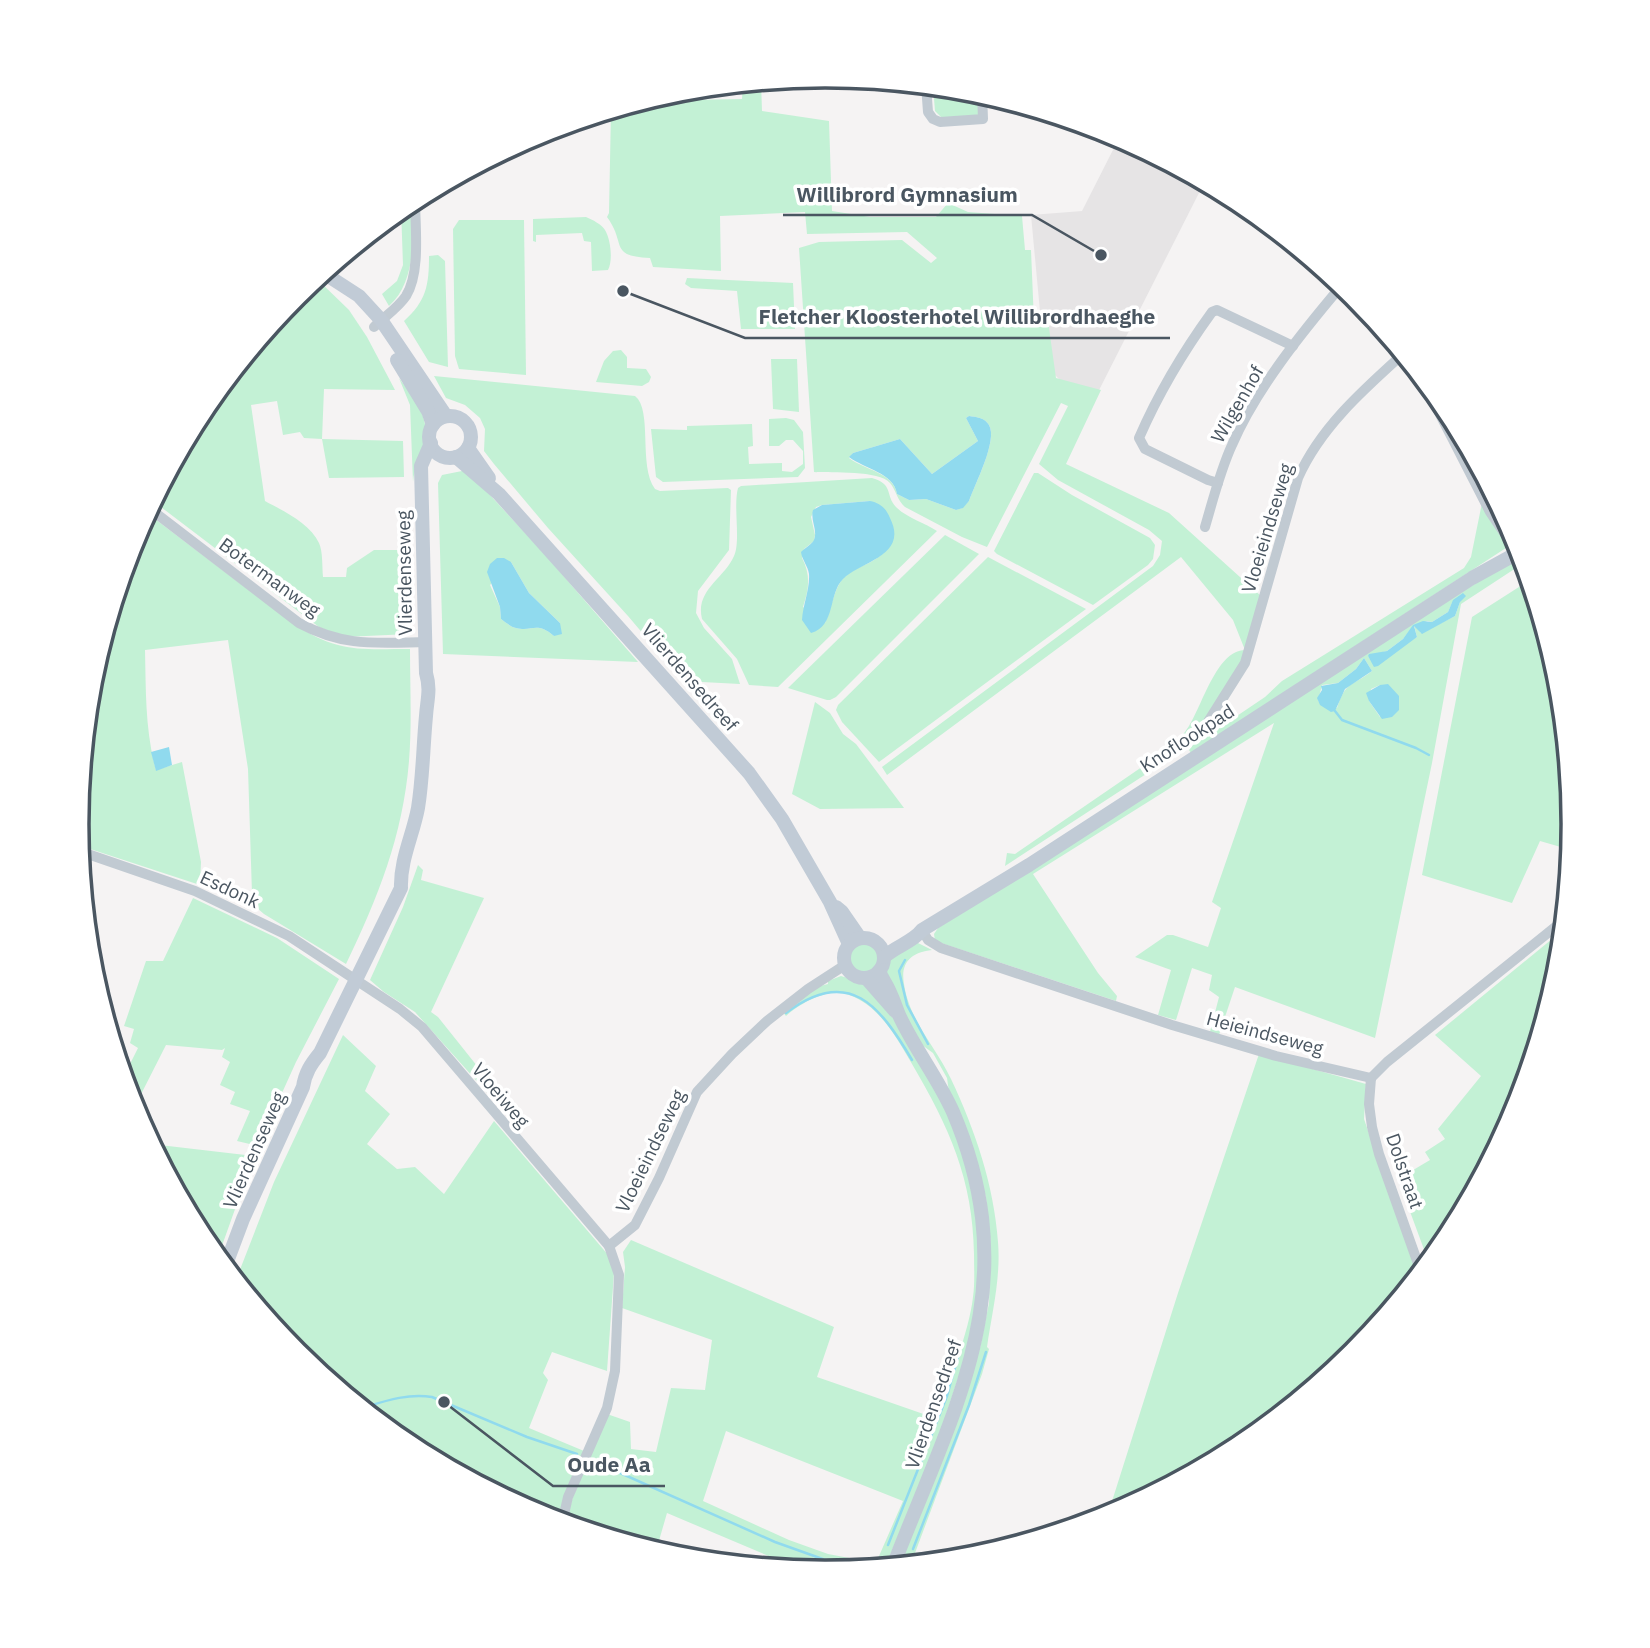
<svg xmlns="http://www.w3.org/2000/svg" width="1650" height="1648" viewBox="0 0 1650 1648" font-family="'IBM Plex Sans',sans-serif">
<rect width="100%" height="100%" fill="#f5f3f3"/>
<path fill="#e6e4e5" d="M 1117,142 L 1203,185 L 1093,402 L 1071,391 L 1045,365 L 1031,215 L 1082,211 Z"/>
<g fill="#c3f1d5" fill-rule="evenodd">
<path d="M 761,82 L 762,111 L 829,121 L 832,211 L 870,217 L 936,217 L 948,203 L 968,212 L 1022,216 L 1025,250 L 1031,250 L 1034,322 L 1048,321 L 1056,378 L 1101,390 L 1066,464 L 1169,513 L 1261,596 L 1241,662 L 1194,738 L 1186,748 L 1005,866 L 1007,853 L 1015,854 L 1171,747 C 1178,740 1184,734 1189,726 C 1202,706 1217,650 1245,650 L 1233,620 L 1181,557 L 887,775 L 882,767 L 1153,566 L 1160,555 L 1162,541 L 1149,530 L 1058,480 L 1039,464 L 1068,406 L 1061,403 L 987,547 L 962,537 L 905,507 C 897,500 896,490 890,483 C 879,470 832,473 814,472 L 799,248 L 819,242 L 902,240 L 931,263 L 937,258 L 907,232 L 807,234 L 805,212 L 720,216 L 721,271 L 653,267 L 650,258 C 608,256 627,244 607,217 L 609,213 L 611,110 L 640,101 L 742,99 L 743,83 ZM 969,416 C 977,417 985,418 989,425 C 998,440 975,484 969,501 L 962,508 L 956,510 L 926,499 L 909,500 L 897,494 C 894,473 865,470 849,458 L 853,453 L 900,439 L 932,474 L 978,441 L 966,418 Z"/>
<path d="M 933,86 L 981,93 L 980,115 L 942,118 L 935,111 Z"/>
<path d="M 412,200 C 413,235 417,281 389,306 L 382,294 L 397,281 L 403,265 L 401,208 Z"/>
<path d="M 586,217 C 593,220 601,224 605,230 C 611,240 613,261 608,270 L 592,271 L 591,242 L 584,241 L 582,233 L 536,235 L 536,242 L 533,241 L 533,219 Z"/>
<path d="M 459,220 L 524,220 L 526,375 L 459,369 L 455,356 L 453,229 Z"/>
<path d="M 438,255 L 445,261 L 448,367 L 429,362 L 404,321 C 426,301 429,286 429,256 Z"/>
<path d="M 316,278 L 349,310 L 367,337 L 395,390 L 324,389 L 322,439 L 403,441 L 404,477 L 329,478 L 322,439 L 304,438 L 300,432 L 283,435 L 277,401 L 251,405 L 265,501 C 283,511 310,523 319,543 C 323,552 322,566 323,577 L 346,577 L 347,568 L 374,550 L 407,550 L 410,634 L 344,637 L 319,627 L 153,501 L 203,408 L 296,294 Z"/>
<path d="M 687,278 L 793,283 L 795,329 L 741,329 L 737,291 L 691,288 L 685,284 Z"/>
<path d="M 621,350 L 627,357 L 627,368 L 646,369 L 651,377 L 649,382 L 642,386 L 596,382 L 604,361 L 613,351 Z"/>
<path d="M 771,359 L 797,359 L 799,412 L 773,409 Z"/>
<path d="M 434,376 L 635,396 C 653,410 638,466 655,489 L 660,491 L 728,488 L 731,490 L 729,550 L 698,591 L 696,613 L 704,628 L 732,659 L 740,684 L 683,681 L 628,616 L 548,528 L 494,464 L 484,451 L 485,429 L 480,418 L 465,405 L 446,398 Z"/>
<path d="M 399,378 C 415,399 430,417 425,444 C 423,457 414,466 413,482 L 410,405 Z"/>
<path d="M 786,418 L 794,420 L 803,432 L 805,468 L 798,477 L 663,482 L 656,477 L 651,429 L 687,430 L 687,426 L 752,424 L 753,446 L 748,447 L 749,464 L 782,463 L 782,471 L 792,472 L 803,464 L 803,451 L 793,440 L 786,440 L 779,446 L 769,446 L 769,419 Z"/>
<path d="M 467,470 L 547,557 L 638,662 L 443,654 L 438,483 L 442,475 ZM 511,562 L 529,593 L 560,623 L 554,636 C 536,621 533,632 516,628 C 511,627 505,622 501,619 L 500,607 L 490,585 Z"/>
<path d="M 1034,473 L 1038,473 L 1072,495 L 1150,538 L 1155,545 L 1153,559 L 1148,565 L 1093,605 L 997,554 L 994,551 Z"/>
<path d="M 872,478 C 894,484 885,495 896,507 C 907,518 925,523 937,531 L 778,687 L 749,685 L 737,659 L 702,619 C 695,590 724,579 734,556 C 741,541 733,507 738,488 L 741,486 ZM 870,501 L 894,535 C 884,567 855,562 841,581 C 833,593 831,610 825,623 L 803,607 C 809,589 811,575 802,558 L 804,549 L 814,541 L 815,535 L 811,517 L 816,507 L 822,505 Z"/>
<path d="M 1482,503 L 1509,546 L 1191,753 L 1189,750 L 1204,731 L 1222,726 L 1265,697 L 1282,681 L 1464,568 L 1471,557 Z"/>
<path d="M 155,519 L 291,622 C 338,653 355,649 410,649 C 410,686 412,724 409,761 C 403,835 378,898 346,964 L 264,914 L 257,908 L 252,894 L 248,769 L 228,640 L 145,650 C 146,692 145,730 156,770 L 182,762 L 201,862 L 200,885 L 78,845 L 76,824 L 91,678 L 129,552 Z"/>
<path d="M 945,535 L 979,554 L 836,697 L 830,700 L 827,700 L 788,688 Z"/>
<path d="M 988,557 L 1086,609 L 879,762 L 842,722 L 836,710 L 838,705 Z"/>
<path d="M 1515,558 L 1516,568 L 1461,604 L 1432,763 L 1375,1038 L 1235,987 L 1219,1035 L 1210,1032 L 1219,997 L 1209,990 L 1212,975 L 1192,968 L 1176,1020 L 1158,1015 L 1171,970 L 1135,957 L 1167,935 L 1173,935 L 1208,947 L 1221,908 L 1212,902 L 1274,723 L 1033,874 L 1098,973 L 1117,996 L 1116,1001 L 935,941 L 934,934 L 938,928 ZM 1461,599 L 1455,616 L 1421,633 L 1416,626 L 1427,621 L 1432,622 L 1448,612 L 1452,603 ZM 1414,625 L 1417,637 L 1372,662 L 1368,656 L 1387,651 L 1403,639 ZM 1364,658 L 1372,671 C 1352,687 1346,680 1337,708 L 1318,701 L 1322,685 L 1338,683 L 1356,669 ZM 1380,685 L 1380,717 L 1369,701 L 1371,689 Z"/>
<path d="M 1530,580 L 1559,678 L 1574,824 L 1571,850 L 1540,841 L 1512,903 L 1422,875 L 1472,617 Z"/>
<path d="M 815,702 L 830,713 L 843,734 L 856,744 L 904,808 L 820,809 L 792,794 Z"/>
<path d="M 418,865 L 423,870 L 421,880 L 484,898 L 431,1012 L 438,1017 L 505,1101 L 508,1109 L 508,1116 L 415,1012 L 384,992 L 370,980 L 403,907 Z"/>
<path d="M 193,898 L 277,938 L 339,979 L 296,1062 L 258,1146 L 237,1141 L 250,1111 L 230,1104 L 235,1092 L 220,1085 L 230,1062 L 222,1057 L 225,1048 L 222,1050 L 166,1045 L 133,1110 L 123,1078 L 138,1048 L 130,1043 L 134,1029 L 124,1026 L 146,961 L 163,961 Z"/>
<path d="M 1563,930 L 1559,970 L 1517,1111 L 1447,1240 L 1429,1263 L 1398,1179 L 1430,1160 L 1425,1152 L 1445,1139 L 1438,1129 L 1481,1076 L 1435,1035 Z"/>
<path d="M 916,942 L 932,950 C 912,952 900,962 904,984 C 909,1020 936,1047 951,1079 C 975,1130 994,1185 998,1242 C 1001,1277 992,1313 987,1347 L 989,1349 L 982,1374 L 915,1553 L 1040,1538 L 971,1558 L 899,1566 L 980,1348 L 989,1303 L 991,1245 L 986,1198 L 978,1166 L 969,1137 L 949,1092 L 947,1078 L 933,1053 L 922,1045 L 904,1016 L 886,970 L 890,958 Z"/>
<circle cx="864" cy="958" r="14"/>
<path d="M 841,976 L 861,982 L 886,1010 L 898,1024 L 934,1085 L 960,1141 L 981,1234 L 973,1333 L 936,1445 L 885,1567 L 825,1573 L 804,1571 L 667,1513 L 656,1551 L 565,1524 L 573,1497 L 607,1414 L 630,1422 L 631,1449 L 656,1452 L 671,1388 L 705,1390 L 712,1340 L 622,1308 L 625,1267 L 623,1252 L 631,1240 L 834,1327 L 817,1377 L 935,1418 C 948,1383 969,1333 973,1297 C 975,1283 974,1268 974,1254 C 973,1179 949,1127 912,1064 C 897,1038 879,1005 849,995 C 828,987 801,1003 786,1016 L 782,1011 L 820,986 L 828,984 L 828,981 ZM 726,1431 L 903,1501 L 876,1563 L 828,1554 L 789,1540 L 703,1501 Z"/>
<path d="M 343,1035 L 376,1066 L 365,1091 L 390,1114 L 367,1144 L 397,1169 L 415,1167 L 444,1194 L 494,1121 L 609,1256 L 614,1273 L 607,1371 L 552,1352 L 543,1373 L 548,1380 L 529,1428 L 584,1451 L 570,1481 L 557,1521 L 538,1516 L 409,1446 L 295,1353 L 236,1280 L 274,1182 Z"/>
<path d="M 1259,1054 L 1366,1084 L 1364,1119 L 1418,1276 L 1354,1354 L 1241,1447 L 1107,1517 L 1178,1293 Z"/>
<path d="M 151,1144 L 254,1156 L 219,1254 L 218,1259 L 202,1240 Z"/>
</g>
<g fill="#90daee">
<path d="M 969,416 C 977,417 985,418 989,425 C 998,440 975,484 969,501 L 963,508 L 956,510 L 926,499 L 909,500 L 897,494 C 894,473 865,469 849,457 L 853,453 L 900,439 L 932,474 L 978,441 L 966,418 Z"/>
<path d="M 870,501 C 880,503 886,508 890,518 C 909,556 861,561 843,579 C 828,594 836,626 811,633 L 802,620 C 803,604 810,589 809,574 C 808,566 802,560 801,552 C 805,548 812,544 814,540 C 818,530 810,520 813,510 L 822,505 Z"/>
<path d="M 497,558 L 504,558 L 511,562 L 529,593 L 560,623 L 562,634 L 554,636 C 536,621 533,632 516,628 C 511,627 505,622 501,619 L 500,607 L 487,572 L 490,564 Z"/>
<path d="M 1463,593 L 1466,596 L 1460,602 L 1455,616 L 1422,634 L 1414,626 L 1417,637 L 1378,666 L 1374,667 L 1368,656 L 1369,654 L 1387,651 L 1403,639 L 1413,625 L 1423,621 L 1432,622 L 1448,612 L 1453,600 Z"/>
<path d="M 1364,658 L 1372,671 L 1345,689 L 1335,711 L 1331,712 L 1320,705 L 1317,698 L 1322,690 L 1321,686 L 1338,683 L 1356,669 Z"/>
<path d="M 1388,684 L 1399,696 L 1399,710 L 1392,717 L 1382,719 L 1369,701 L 1366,693 L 1380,685 Z"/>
<path d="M 169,747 L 172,765 L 156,771 L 151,752 Z"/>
</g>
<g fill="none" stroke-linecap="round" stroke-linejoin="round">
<g stroke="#90daee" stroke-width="2.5">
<path d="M 1335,711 L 1342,720 L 1416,748 L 1429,755"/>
<path d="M 905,960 L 899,971 L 907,1005 L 928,1044"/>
<path d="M 786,1013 C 849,965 880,1006 912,1060"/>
<path d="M 362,1408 C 385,1401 408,1393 432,1397 L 527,1437 L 577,1454"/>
<path d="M 591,1460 L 775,1542 L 831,1562 L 865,1568 L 889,1566"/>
<path d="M 888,1545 L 947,1396 L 961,1346"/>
<path d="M 913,1549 L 969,1405 L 986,1352"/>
</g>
<g stroke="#c1cad2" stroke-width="10">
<path d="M 926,85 L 928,112 L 933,119 L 940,122 L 983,119 L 982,93"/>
<path d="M 1365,308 L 1429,393 L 1490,512 L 1525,564"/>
<path d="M 374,327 C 384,317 398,308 406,296 C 421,272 415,226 415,198"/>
<path d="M 1218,483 L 1208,480 L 1145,449 L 1139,438 C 1159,392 1183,352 1212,312 L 1217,310 L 1293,346"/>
<path d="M 149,508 L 299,623 C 344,647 375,643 425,642"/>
<path d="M 1205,527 C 1213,500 1220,471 1232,445 C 1256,389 1303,331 1342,285"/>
<path d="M 1201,733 L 1245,663 L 1298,478 C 1320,428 1363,390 1403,354"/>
<path d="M 79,851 L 195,891 L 289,936 L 400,1009 L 422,1027 L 609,1246 L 619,1275 L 615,1371 L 607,1408 L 568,1497 L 562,1523"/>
<path d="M 922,930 L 928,940 L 941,948 L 1172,1025 L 1276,1056 L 1371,1078"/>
<path d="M 1371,1078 L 1387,1062 L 1564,920"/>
<path d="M 1371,1078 L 1369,1104 L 1372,1127 L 1379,1154 L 1421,1272"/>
<path d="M 609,1246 L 635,1225 L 659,1178 L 697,1092 L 732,1054 L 767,1021 L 808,989 L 845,965"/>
</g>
<g stroke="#c1cbd6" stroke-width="14">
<path d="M 322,272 L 359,296 L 381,320 L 446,416"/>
<path d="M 397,360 L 428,411 L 433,425"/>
<circle cx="450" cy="437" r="21"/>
<path d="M 468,448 L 489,478"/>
<path d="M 456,457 L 499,494 L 749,773 L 782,819 L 830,902 L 849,944"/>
<path d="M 836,907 L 842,912 L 860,938"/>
<circle cx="864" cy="958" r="20"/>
<path d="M 884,957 C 896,946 913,942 922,930 L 1029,865 L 1472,578 L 1521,551"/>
<path d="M 879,971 C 882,979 888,986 891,995 C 894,1001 896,1008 899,1015 C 914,1048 938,1078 953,1112 C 1027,1286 955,1406 893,1566"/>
<path d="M 866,978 L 895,1011"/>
<path d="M 225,1267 L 243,1219 L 303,1087 C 305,1073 311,1064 320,1053 L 401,888 C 400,860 413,835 418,808 C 423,777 423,747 426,716 C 427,700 431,690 426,673 L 421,466 L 431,443"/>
</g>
</g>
<g text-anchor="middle" stroke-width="7" stroke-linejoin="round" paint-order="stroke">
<g font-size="19" fill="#4a5661" stroke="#fff">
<text transform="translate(1237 404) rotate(-60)" y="7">Wilgenhof</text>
<text transform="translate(1267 528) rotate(-73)" y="7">Vloeieindseweg</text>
<text transform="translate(404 573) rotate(-91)" y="7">Vlierdenseweg</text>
<text transform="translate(270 577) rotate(36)" y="7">Botermanweg</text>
<text transform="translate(690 677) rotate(49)" y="7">Vlierdensedreef</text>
<text transform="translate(1187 738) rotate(-33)" y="7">Knoflookpad</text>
<text transform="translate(230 889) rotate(25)" y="7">Esdonk</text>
<text transform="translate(1265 1033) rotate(15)" y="7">Heieindseweg</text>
<text transform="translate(501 1095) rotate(50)" y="7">Vloeiweg</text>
<text transform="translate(254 1150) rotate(-66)" y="7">Vlierdenseweg</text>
<text transform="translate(650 1151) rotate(-64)" y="7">Vloeieindseweg</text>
<text transform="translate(1405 1171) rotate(71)" y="7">Dolstraat</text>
<text transform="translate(933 1404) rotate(-71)" y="7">Vlierdensedreef</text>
</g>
</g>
<path d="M0 0H1650V1648H0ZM89 824a736 736 0 1 1 1472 0a736 736 0 1 1-1472 0Z" fill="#fff" fill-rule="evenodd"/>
<path fill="none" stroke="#4a5661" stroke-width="3.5" d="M89 824a736 736 0 1 1 1472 0a736 736 0 1 1-1472 0Z"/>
<path fill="none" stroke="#4a5661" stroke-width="2.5" d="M1101 255L1032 215H783M623 291L745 338H1170M444 1402L553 1486H665"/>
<g fill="#4a5661" stroke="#fff" stroke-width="2.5">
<circle cx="1101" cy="255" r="7"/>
<circle cx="623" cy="291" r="7"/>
<circle cx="444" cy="1402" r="7"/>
</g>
<g font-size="21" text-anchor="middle" font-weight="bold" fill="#4a5661" stroke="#fff" stroke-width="7" stroke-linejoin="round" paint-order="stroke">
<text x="907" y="202">Willibrord Gymnasium</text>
<text x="957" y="324">Fletcher Kloosterhotel Willibrordhaeghe</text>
<text x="609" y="1472">Oude Aa</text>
</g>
</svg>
